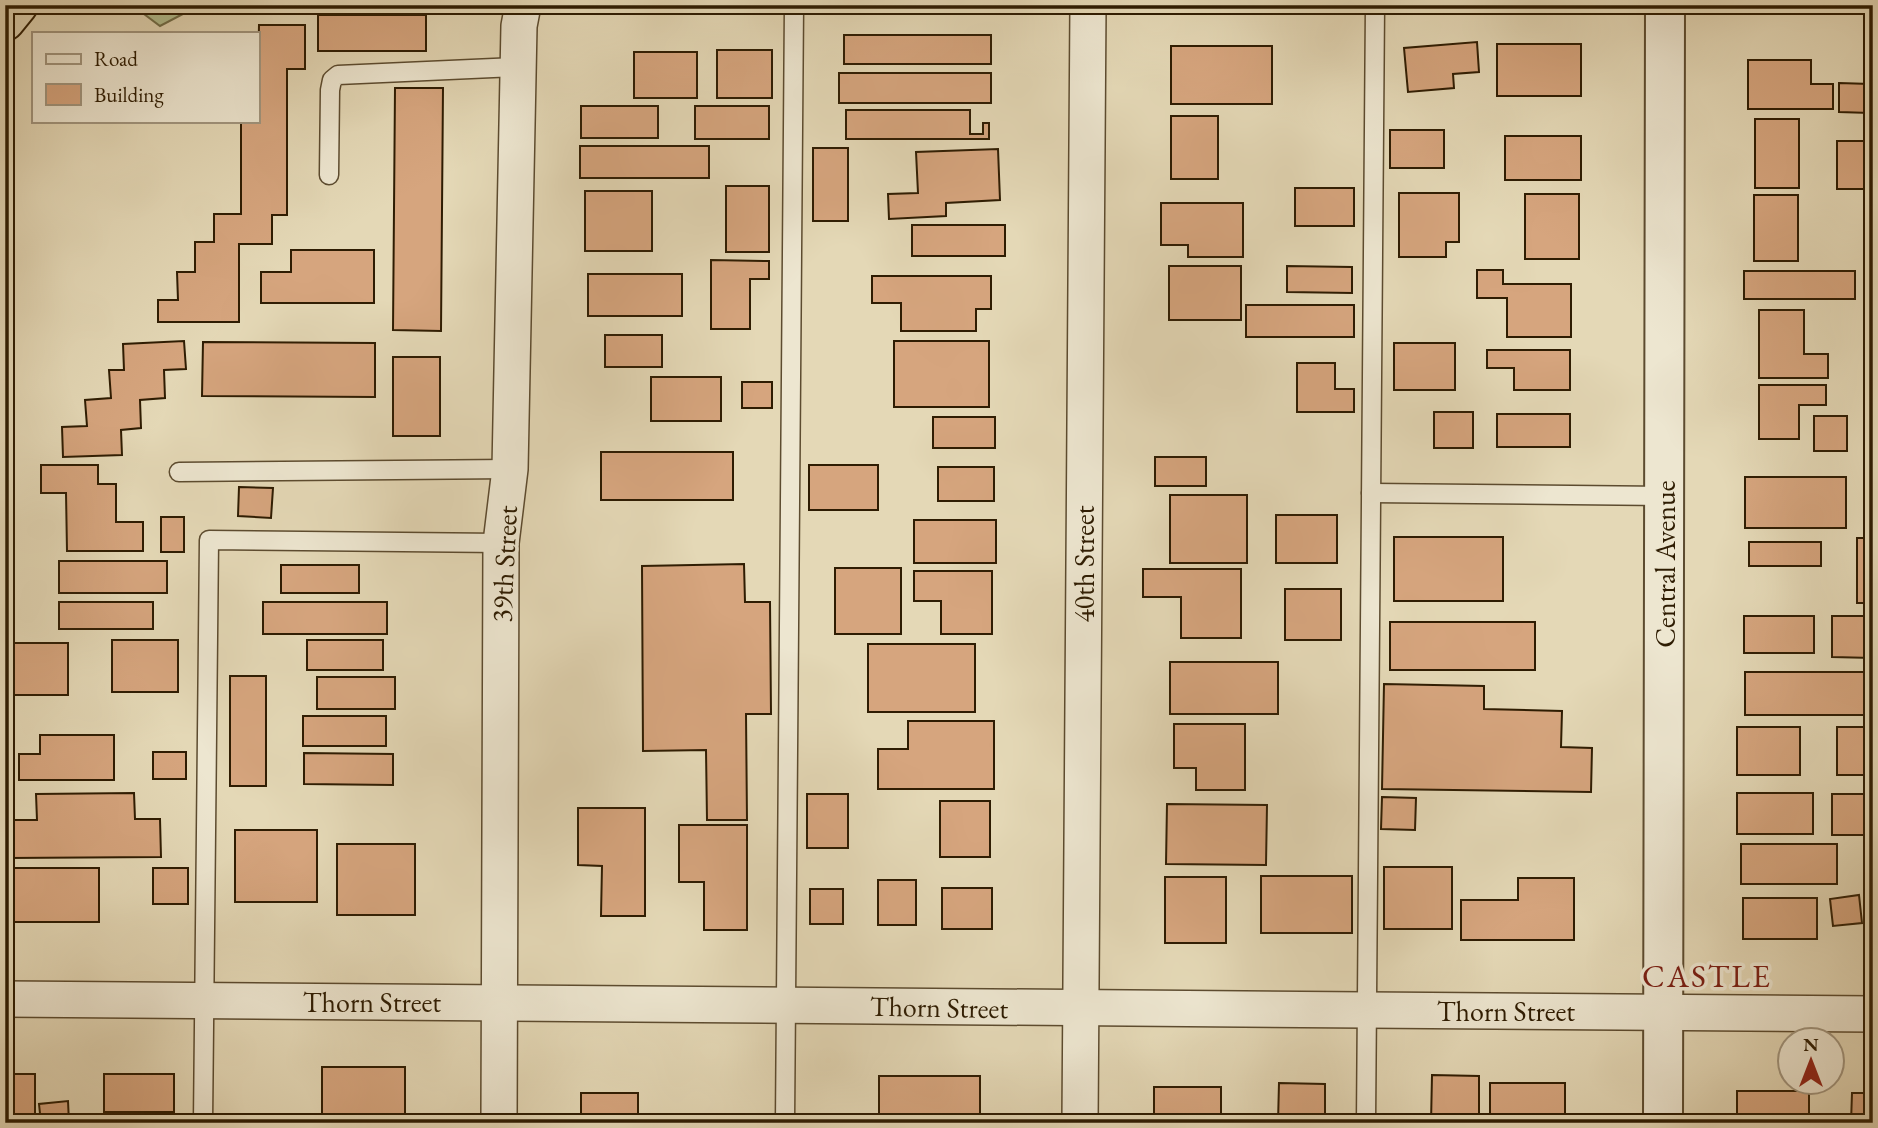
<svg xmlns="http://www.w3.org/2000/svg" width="1878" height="1128" viewBox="0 0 1878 1128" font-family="'EB Garamond',serif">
<rect width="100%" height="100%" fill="#e4d8b6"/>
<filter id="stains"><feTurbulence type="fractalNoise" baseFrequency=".00286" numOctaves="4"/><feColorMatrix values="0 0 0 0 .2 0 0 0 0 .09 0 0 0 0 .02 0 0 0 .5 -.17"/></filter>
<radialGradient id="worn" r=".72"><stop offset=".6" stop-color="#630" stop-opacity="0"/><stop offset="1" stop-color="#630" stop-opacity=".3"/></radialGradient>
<path fill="#b1bf90" stroke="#706e49" stroke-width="2" d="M 132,5 L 200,5 L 160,26 Z"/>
<g fill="#d6a57e" stroke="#2e1c02" stroke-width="2">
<rect x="318" y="15" width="108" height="36"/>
<path d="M 259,25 L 305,25 L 305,69 L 287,69 L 287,215 L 272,215 L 272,244 L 239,244 L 239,322 L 158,322 L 158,300 L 178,300 L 177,272 L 195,272 L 195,242 L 214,242 L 214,214 L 241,214 L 241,121 L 257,121 Z"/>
<rect x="844" y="35" width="147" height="29"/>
<path d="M 1477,42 L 1479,72 L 1453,74 L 1454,88 L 1408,92 L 1404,48 Z"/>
<rect x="1497" y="44" width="84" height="52"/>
<rect x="1171" y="46" width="101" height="58"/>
<rect x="717" y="50" width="55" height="48"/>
<rect x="634" y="52" width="63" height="46"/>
<path d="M 1748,60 L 1811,60 L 1811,84 L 1833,84 L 1833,109 L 1748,109 Z"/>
<rect x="839" y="73" width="152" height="30"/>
<path d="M 1839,83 L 1870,84 L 1870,113 L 1839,112 Z"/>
<path d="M 395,88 L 443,88 L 441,331 L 393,330 Z"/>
<rect x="581" y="106" width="77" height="32"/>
<rect x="695" y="106" width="74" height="33"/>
<path d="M 846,110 L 970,110 L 970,134 L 983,134 L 983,123 L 989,123 L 989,139 L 846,139 Z"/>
<rect x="1171" y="116" width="47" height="63"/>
<rect x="1755" y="119" width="44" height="69"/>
<rect x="1390" y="130" width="54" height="38"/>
<rect x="1505" y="136" width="76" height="44"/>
<rect x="1837" y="141" width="34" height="48"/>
<rect x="580" y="146" width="129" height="32"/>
<rect x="813" y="148" width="35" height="73"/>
<path d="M 998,149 L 1000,200 L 946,203 L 946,216 L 889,219 L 888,194 L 918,193 L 916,152 Z"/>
<rect x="726" y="186" width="43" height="66"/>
<rect x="1295" y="188" width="59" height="38"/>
<rect x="585" y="191" width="67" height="60"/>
<path d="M 1399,193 L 1459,193 L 1459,242 L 1446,242 L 1446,257 L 1399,257 Z"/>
<rect x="1525" y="194" width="54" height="65"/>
<rect x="1754" y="195" width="44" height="66"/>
<path d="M 1161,203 L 1243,203 L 1243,257 L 1188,257 L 1188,245 L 1161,245 Z"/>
<rect x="912" y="225" width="93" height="31"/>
<path d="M 291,250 L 374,250 L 374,303 L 261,303 L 261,272 L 291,272 Z"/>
<path d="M 711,260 L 769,261 L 769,279 L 750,279 L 750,329 L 711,329 Z"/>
<rect x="1169" y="266" width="72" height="54"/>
<path d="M 1287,266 L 1352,267 L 1352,293 L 1287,292 Z"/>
<path d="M 1477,270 L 1503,270 L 1503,284 L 1571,284 L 1571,337 L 1507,337 L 1507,298 L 1477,298 Z"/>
<rect x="1744" y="271" width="111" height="28"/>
<rect x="588" y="274" width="94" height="42"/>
<path d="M 872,276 L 991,276 L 991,309 L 976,309 L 976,331 L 901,331 L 901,303 L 872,303 Z"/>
<rect x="1246" y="305" width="108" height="32"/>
<path d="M 1759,310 L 1804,310 L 1804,354 L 1828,354 L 1828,378 L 1759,378 Z"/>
<rect x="605" y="335" width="57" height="32"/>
<path d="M 184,341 L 186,369 L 164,370 L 165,398 L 140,400 L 141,428 L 121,430 L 122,455 L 63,457 L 62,427 L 87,426 L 85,400 L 111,398 L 109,370 L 124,370 L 123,344 Z"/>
<rect x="894" y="341" width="95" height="66"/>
<path d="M 203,342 L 375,343 L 375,397 L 202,396 Z"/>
<rect x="1394" y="343" width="61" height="47"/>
<path d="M 1487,350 L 1570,350 L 1570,390 L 1514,390 L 1514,368 L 1487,368 Z"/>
<rect x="393" y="357" width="47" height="79"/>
<path d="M 1297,363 L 1335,363 L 1335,389 L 1354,389 L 1354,412 L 1297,412 Z"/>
<rect x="651" y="377" width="70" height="44"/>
<rect x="742" y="382" width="30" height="26"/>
<path d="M 1759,385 L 1826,385 L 1826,405 L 1799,405 L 1799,439 L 1759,439 Z"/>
<rect x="1434" y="412" width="39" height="36"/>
<rect x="1497" y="414" width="73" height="33"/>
<rect x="1814" y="416" width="33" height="35"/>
<rect x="933" y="417" width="62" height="31"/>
<rect x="601" y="452" width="132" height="48"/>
<rect x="1155" y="457" width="51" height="29"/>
<path d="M 41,465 L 98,465 L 98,484 L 116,484 L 116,522 L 143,522 L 143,551 L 67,551 L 66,493 L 41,493 Z"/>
<rect x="809" y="465" width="69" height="45"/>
<rect x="938" y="467" width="56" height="34"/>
<rect x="1745" y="477" width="101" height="51"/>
<path d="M 239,487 L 273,488 L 271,518 L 238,516 Z"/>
<rect x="1170" y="495" width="77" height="68"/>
<rect x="1276" y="515" width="61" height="48"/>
<rect x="161" y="517" width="23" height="35"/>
<rect x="914" y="520" width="82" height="43"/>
<rect x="1394" y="537" width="109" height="64"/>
<rect x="1857" y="538" width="16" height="65"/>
<rect x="1749" y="542" width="72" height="24"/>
<rect x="59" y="561" width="108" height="32"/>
<path d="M 744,564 L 745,602 L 770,602 L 771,714 L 746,714 L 747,820 L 707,820 L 706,750 L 643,751 L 642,566 Z"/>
<rect x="281" y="565" width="78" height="28"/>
<rect x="835" y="568" width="66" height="66"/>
<path d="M 1143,569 L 1241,569 L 1241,638 L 1181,638 L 1181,597 L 1143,597 Z"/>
<path d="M 914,571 L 992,571 L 992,634 L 941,634 L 941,601 L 914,601 Z"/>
<rect x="1285" y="589" width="56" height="51"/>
<rect x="59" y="602" width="94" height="27"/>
<rect x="263" y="602" width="124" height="32"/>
<rect x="1744" y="616" width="70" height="37"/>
<path d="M 1832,616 L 1873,616 L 1873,658 L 1832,657 Z"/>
<rect x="1390" y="622" width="145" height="48"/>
<rect x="112" y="640" width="66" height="52"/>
<rect x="307" y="640" width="76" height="30"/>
<rect x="5" y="643" width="63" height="52"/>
<rect x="868" y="644" width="107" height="68"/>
<rect x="1170" y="662" width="108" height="52"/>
<rect x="1745" y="672" width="128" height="43"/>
<rect x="230" y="676" width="36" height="110"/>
<rect x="317" y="677" width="78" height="32"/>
<path d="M 1384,684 L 1484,686 L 1484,709 L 1562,711 L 1561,747 L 1592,748 L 1591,792 L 1382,789 Z"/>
<rect x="303" y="716" width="83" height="30"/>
<path d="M 908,721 L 994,721 L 994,789 L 878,789 L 878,749 L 908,749 Z"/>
<path d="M 1174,724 L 1245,724 L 1245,790 L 1196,790 L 1196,768 L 1174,768 Z"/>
<rect x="1737" y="727" width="63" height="48"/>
<rect x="1837" y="727" width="36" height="48"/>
<path d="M 40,735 L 114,735 L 114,780 L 19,780 L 19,754 L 40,754 Z"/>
<rect x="153" y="752" width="33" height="27"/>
<path d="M 304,753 L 393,754 L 393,785 L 304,784 Z"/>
<path d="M 134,793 L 135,819 L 160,819 L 161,857 L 8,858 L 8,820 L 37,820 L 36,794 Z"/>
<rect x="1737" y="793" width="76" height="41"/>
<rect x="807" y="794" width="41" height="54"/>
<rect x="1832" y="794" width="41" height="41"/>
<path d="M 1382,797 L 1416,798 L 1415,830 L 1381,829 Z"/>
<rect x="940" y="801" width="50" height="56"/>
<path d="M 1167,804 L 1267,805 L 1266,865 L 1166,864 Z"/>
<path d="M 578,808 L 645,808 L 645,916 L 601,916 L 602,866 L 578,865 Z"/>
<path d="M 679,825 L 747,825 L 747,930 L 704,930 L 704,882 L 679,882 Z"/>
<rect x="235" y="830" width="82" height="72"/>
<rect x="337" y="844" width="78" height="71"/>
<rect x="1741" y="844" width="96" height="40"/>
<rect x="1384" y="867" width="68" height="62"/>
<rect x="5" y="868" width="94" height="54"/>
<rect x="153" y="868" width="35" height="36"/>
<rect x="1261" y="876" width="91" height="57"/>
<rect x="1165" y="877" width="61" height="66"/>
<path d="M 1518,878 L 1574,878 L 1574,940 L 1461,940 L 1461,900 L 1518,900 Z"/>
<rect x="878" y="880" width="38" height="45"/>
<rect x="942" y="888" width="50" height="41"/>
<rect x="810" y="889" width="33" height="35"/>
<path d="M 1859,895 L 1862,923 L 1833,926 L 1830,899 Z"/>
<rect x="1743" y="898" width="74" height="41"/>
<rect x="322" y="1067" width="83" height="50"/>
<rect x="5" y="1074" width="30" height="49"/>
<rect x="104" y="1074" width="70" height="38"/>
<path d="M 1432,1075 L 1479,1076 L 1479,1123 L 1431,1123 Z"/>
<rect x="879" y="1076" width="101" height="47"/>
<path d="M 1279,1083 L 1325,1084 L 1325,1123 L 1278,1123 Z"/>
<rect x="1490" y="1083" width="75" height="40"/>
<rect x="1154" y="1087" width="67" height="36"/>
<rect x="1737" y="1091" width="72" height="32"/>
<rect x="581" y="1093" width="57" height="30"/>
<path d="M 1852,1093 L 1873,1093 L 1873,1123 L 1851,1123 Z"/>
<path d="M 68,1101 L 69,1123 L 41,1123 L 39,1104 Z"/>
<rect x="1387" y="1120" width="31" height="3"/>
</g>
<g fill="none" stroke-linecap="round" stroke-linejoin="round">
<defs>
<g id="service">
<path d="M 329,175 L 330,90 L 332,80 L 338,75 L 518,67"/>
<path d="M 179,472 L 510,469"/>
<path d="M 1371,493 L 1665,496"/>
<path d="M 203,1123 L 209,540 L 501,543"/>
<path d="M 785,1123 L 794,5"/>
<path d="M 1366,1123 L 1375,5"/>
</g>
<g id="minor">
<path d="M 5,999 L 1873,1014"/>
<path d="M 499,1123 L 501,543 L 510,469 L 519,26 L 523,5"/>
<path d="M 1080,1123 L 1088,5"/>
</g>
<path id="tertiary" d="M 1663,1123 L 1665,5"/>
<path id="motorway" d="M 5,21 L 18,5"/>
</defs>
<use href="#service" stroke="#5c4b2f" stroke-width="21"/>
<use href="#minor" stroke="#5c4b2f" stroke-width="38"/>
<use href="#tertiary" stroke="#5c4b2f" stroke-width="42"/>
<use href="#motorway" stroke="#2e1c02" stroke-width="42"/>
<use href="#service" stroke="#ede6d0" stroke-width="18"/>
<use href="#minor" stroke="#ede6d0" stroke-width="35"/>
<use href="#tertiary" stroke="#ede6d0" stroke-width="38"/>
<use href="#motorway" stroke="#e4d8b6" stroke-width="38"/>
</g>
<g text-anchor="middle" stroke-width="7" stroke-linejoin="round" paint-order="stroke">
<g font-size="28" fill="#2e1c02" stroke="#ede6d0">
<text transform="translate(504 564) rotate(-87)" y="10">39th Street</text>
<text transform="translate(1084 564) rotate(-90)" y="10">40th Street</text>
<text transform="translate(1665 564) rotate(-90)" y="10">Central Avenue</text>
<text x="372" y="1012">Thorn Street</text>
<text transform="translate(939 1007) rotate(1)" y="10">Thorn Street</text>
<text x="1506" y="1021">Thorn Street</text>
</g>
<g font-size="32" letter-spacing="2" fill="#7a1f14" stroke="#ede6d0">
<text x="1707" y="987">CASTLE</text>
</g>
</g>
<rect width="1878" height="1128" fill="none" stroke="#e4d8b6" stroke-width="28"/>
<rect x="7" y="7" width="1864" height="1114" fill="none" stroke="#2e1c02" stroke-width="3.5"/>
<rect x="14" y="14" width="1850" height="1100" fill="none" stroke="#2e1c02" stroke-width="2"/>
<rect x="32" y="32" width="228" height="91" fill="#ede6d0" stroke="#a1957e" stroke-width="2"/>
<rect x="46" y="54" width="35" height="10" fill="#ede6d0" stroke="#a1957e" stroke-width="2"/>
<text x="94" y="66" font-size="21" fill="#2e1c02">Road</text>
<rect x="46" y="84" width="35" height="21" fill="#d6a57e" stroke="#a1957e" stroke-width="2"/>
<text x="94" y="102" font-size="21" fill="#2e1c02">Building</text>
<g transform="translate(1811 1061)"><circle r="33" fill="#ede6d0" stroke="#a1957e" stroke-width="2"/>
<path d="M0-5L12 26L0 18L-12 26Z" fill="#8f2418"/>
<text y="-10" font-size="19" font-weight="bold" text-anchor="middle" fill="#2e1c02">N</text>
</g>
<rect width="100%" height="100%" filter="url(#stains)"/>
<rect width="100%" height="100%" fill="url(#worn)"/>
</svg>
